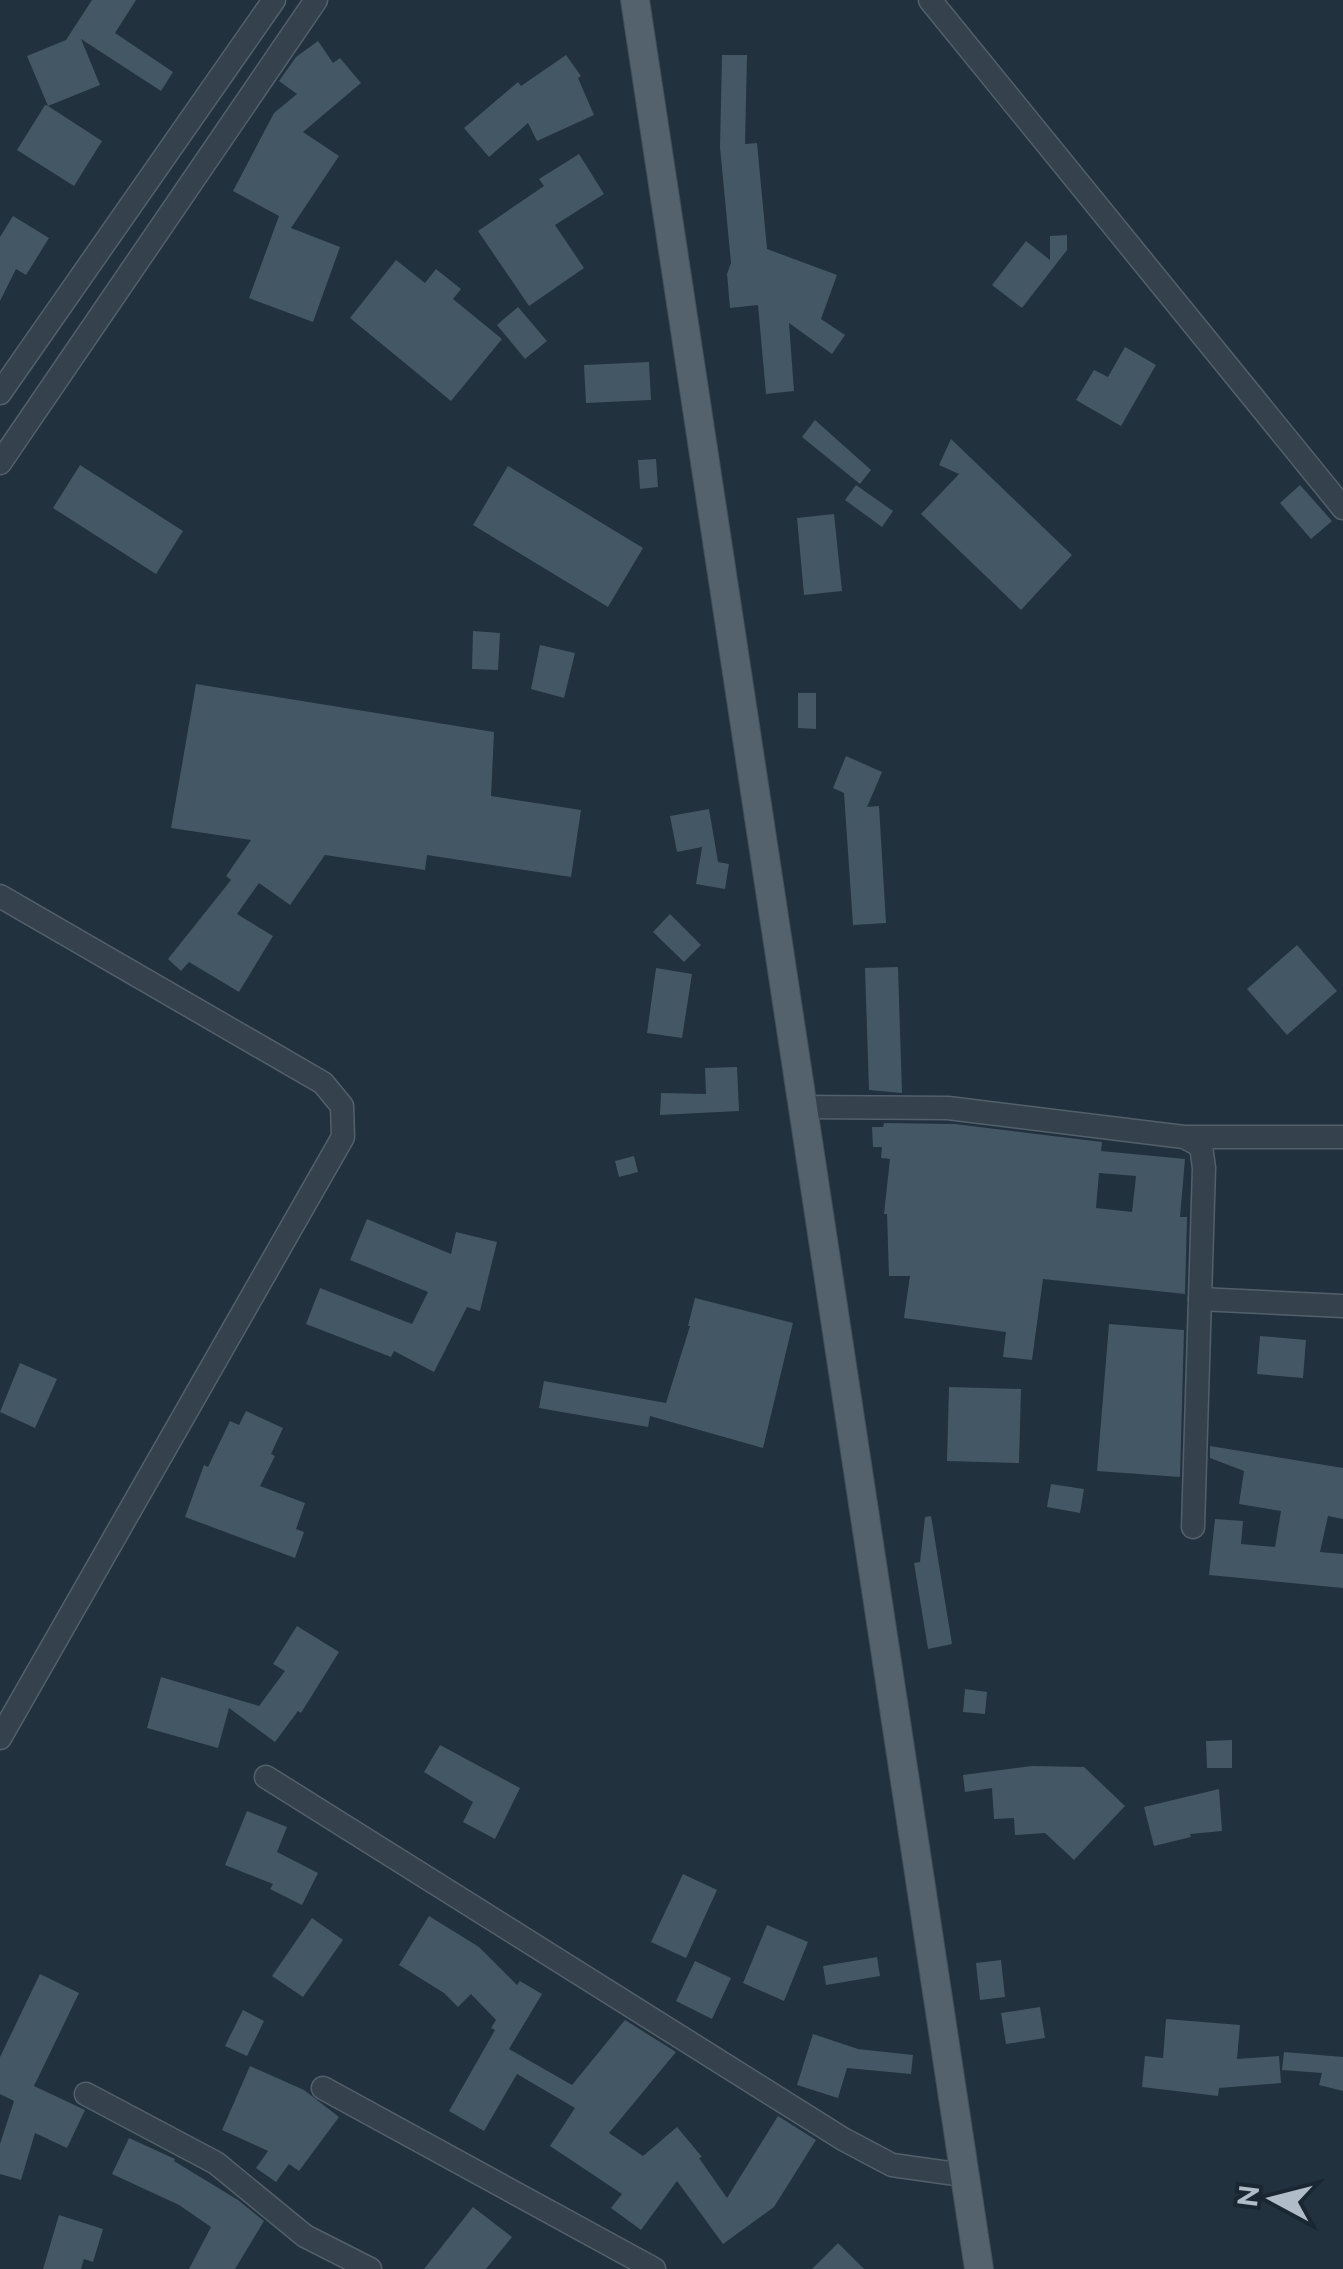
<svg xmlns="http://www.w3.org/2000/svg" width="1343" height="2269" viewBox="0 0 1343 2269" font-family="Raleway,sans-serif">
<rect width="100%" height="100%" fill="#21313d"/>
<g fill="#445764" fill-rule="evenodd">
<path d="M 92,0 L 136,0 L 115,33 L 173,72 L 161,91 L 81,39 L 100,85 L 48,106 L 102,141 L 74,186 L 17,150 L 45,105 L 48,106 L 27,56 L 66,40 Z"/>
<path d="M 318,41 L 333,63 L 340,58 L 361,83 L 303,132 L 339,156 L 291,228 L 340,247 L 313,322 L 249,298 L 279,216 L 233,191 L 274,113 L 297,94 L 279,81 L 296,57 Z"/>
<path d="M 566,55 L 581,76 L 578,78 L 594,115 L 537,141 L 528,123 L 489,157 L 464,128 L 518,82 L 521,86 Z"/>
<path d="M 722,55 L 747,55 L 745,144 L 757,143 L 767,249 L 837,275 L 821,319 L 845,335 L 832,354 L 789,323 L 794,391 L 766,394 L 758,305 L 730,308 L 727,274 L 731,263 L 720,147 Z"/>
<path d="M 579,154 L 604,194 L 555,225 L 584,268 L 529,306 L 478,231 L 544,186 L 539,179 Z"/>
<path d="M 13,216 L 49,238 L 26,275 L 16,269 L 0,301 L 0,237 Z"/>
<path d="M 1067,235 L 1067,250 L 1022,308 L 992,285 L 1026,241 L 1050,260 L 1050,236 Z"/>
<path d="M 396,260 L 425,283 L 436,269 L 461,289 L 453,299 L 502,339 L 451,401 L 350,318 Z"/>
<path d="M 518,307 L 547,341 L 525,359 L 497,325 Z"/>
<path d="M 1125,347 L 1156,365 L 1121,426 L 1076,400 L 1094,370 L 1108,377 Z"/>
<path d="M 649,362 L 651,400 L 586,403 L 584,365 Z"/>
<path d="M 815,420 L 871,470 L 860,484 L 802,437 Z"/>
<path d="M 951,439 L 1072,555 L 1021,610 L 921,514 L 959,474 L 939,465 Z"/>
<path d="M 656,459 L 658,487 L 640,489 L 638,460 Z"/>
<path d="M 80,465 L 183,531 L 156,574 L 53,508 Z"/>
<path d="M 508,466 L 643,548 L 608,607 L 473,525 Z"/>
<path d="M 856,485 L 893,511 L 882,527 L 845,500 Z"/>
<path d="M 1300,485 L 1332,521 L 1311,539 L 1280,503 Z"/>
<path d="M 834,514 L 842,591 L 804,595 L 797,518 Z"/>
<path d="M 473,631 L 500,633 L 498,670 L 472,669 Z"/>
<path d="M 540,645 L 575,653 L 564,698 L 531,689 Z"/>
<path d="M 196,684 L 494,732 L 491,796 L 581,810 L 571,877 L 427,855 L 425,870 L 325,855 L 290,905 L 259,883 L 237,914 L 273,936 L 239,992 L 189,962 L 181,971 L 168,959 L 231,880 L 226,876 L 251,840 L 171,828 Z"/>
<path d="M 798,693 L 816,693 L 816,729 L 798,728 Z"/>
<path d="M 846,756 L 882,772 L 867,807 L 879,806 L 886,923 L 853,925 L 844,793 L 833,788 Z"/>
<path d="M 709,809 L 718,862 L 729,864 L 725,889 L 696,884 L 702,847 L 677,852 L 670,816 Z"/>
<path d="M 670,914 L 701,945 L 684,962 L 653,932 Z"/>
<path d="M 1297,945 L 1337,991 L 1287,1035 L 1247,989 Z"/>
<path d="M 898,967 L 902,1093 L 869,1090 L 865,968 Z"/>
<path d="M 656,968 L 692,974 L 682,1038 L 647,1033 Z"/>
<path d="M 737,1067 L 739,1111 L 660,1115 L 661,1093 L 706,1094 L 705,1068 Z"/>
<path d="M 884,1123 L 955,1124 L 1102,1142 L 1101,1151 L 1185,1159 L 1180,1217 L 1187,1217 L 1185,1294 L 1043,1279 L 1032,1360 L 1003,1357 L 1006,1332 L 904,1318 L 910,1276 L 889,1276 L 887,1214 L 884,1214 L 890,1159 L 881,1158 L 882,1147 L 873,1147 L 872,1127 L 883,1127 ZM 1099,1173 L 1136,1176 L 1132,1212 L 1096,1208 Z"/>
<path d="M 634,1156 L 638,1172 L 619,1177 L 615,1161 Z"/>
<path d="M 367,1219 L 451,1254 L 456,1232 L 497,1242 L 480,1311 L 467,1307 L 434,1372 L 394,1351 L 391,1357 L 306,1324 L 320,1288 L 412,1324 L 428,1292 L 350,1260 Z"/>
<path d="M 695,1298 L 793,1323 L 763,1448 L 650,1416 L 648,1427 L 539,1408 L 544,1381 L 666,1403 L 690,1326 L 688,1326 Z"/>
<path d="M 1109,1324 L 1184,1330 L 1180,1477 L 1097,1471 Z"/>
<path d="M 1260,1336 L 1306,1340 L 1303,1378 L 1257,1374 Z"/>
<path d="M 20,1363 L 57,1379 L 35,1428 L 0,1412 Z"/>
<path d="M 949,1387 L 1021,1389 L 1019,1463 L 947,1461 Z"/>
<path d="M 246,1411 L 283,1428 L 271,1454 L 275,1456 L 260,1486 L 305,1503 L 296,1529 L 304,1532 L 295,1558 L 185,1517 L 204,1465 L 208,1467 L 230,1421 L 239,1425 Z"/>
<path d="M 1210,1446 L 1343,1468 L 1343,1519 L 1328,1516 L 1320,1552 L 1343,1554 L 1343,1588 L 1209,1575 L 1215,1519 L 1243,1521 L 1241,1544 L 1275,1547 L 1281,1511 L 1239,1504 L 1244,1471 L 1210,1458 Z"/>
<path d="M 1051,1484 L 1084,1489 L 1080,1513 L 1047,1507 Z"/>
<path d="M 931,1516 L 952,1644 L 928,1649 L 914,1563 L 920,1562 L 925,1517 Z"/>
<path d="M 297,1626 L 339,1652 L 301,1713 L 298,1711 L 275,1742 L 229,1708 L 218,1748 L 147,1728 L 161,1677 L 259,1706 L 285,1671 L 273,1664 Z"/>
<path d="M 965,1689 L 987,1692 L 985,1714 L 963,1712 Z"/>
<path d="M 1232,1740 L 1232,1768 L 1207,1768 L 1206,1741 Z"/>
<path d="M 440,1745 L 520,1788 L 495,1839 L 463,1822 L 473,1802 L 424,1772 Z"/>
<path d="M 1032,1766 L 1084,1767 L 1125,1806 L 1074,1860 L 1045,1833 L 1015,1835 L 1014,1818 L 994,1819 L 992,1788 L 965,1792 L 963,1775 Z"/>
<path d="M 1219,1789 L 1222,1831 L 1190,1834 L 1191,1837 L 1154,1846 L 1144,1807 Z"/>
<path d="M 247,1811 L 287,1827 L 277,1852 L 318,1873 L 302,1905 L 270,1889 L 273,1884 L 225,1865 Z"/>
<path d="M 683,1874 L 717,1890 L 686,1958 L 651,1942 Z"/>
<path d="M 429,1916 L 479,1947 L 517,1985 L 520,1981 L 542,1994 L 509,2049 L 572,2085 L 625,2020 L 676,2052 L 609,2133 L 643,2156 L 677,2127 L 702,2157 L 699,2158 L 727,2198 L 778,2116 L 816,2140 L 774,2207 L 723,2244 L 677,2181 L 641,2230 L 611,2208 L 622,2194 L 550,2146 L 575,2108 L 517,2074 L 484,2131 L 449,2111 L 495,2030 L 491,2028 L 496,2020 L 471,1994 L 458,2007 L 444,1993 L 399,1965 Z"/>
<path d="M 312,1918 L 343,1940 L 303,1997 L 272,1976 Z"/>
<path d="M 767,1925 L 808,1942 L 784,2001 L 743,1983 Z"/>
<path d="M 877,1957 L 880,1976 L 826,1985 L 823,1966 Z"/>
<path d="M 1001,1960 L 1005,1997 L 980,2000 L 976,1963 Z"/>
<path d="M 695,1961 L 731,1978 L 712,2019 L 676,2001 Z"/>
<path d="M 40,1974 L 79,1993 L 34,2086 L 85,2110 L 67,2148 L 35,2133 L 21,2180 L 0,2174 L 0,2144 L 14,2101 L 0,2094 L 0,2057 Z"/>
<path d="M 1040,2007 L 1045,2038 L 1006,2044 L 1001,2013 Z"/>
<path d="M 243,2010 L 264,2021 L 247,2056 L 225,2046 Z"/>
<path d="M 1166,2019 L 1240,2025 L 1237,2059 L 1279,2056 L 1281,2083 L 1219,2088 L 1218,2096 L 1142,2087 L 1145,2056 L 1163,2058 Z"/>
<path d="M 813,2034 L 858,2049 L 913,2055 L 911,2074 L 847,2068 L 838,2098 L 797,2085 Z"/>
<path d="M 1284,2052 L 1343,2057 L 1343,2091 L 1319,2085 L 1322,2073 L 1282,2070 Z"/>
<path d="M 250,2066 L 304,2090 L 339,2117 L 299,2171 L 289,2164 L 276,2182 L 256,2168 L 268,2151 L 222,2130 Z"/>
<path d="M 129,2138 L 175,2159 L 174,2161 L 238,2200 L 264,2221 L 235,2269 L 189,2269 L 211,2227 L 179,2205 L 112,2174 Z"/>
<path d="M 473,2207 L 512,2237 L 486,2269 L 424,2269 Z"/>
<path d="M 59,2215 L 103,2229 L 93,2262 L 84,2259 L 81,2269 L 43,2269 Z"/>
<path d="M 838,2243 L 864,2269 L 812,2269 Z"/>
</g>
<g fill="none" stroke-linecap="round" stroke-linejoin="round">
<defs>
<g id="minor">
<path d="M 930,0 L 1343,508"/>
<path d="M 0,393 L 274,0"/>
<path d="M 0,463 L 316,0"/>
<path d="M 0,896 L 323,1083 L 342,1106 L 343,1137 L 0,1738"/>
<path d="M 802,1107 L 948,1108 L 1184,1137 L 1201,1146 L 1204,1168 L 1193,1527"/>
<path d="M 1188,1137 L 1343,1137"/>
<path d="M 1200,1299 L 1343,1306"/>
<path d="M 266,1777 L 843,2139 L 892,2165 L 963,2175"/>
<path d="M 323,2088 L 654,2269"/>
<path d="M 86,2094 L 216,2163 L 305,2236 L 370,2269"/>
</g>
<path id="major" d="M 635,0 L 979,2269"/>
</defs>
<use href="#minor" stroke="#53606b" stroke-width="25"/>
<use href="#major" stroke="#414e59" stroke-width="30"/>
<use href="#minor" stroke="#35424d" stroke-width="22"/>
<use href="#major" stroke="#53626d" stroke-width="28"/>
</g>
<g transform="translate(1273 2199) rotate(277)" stroke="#1a2732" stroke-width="8" paint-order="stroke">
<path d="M0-8L18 38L0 25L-18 38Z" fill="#b0bdc9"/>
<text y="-15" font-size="28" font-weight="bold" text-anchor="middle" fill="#b0bdc9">N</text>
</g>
</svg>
